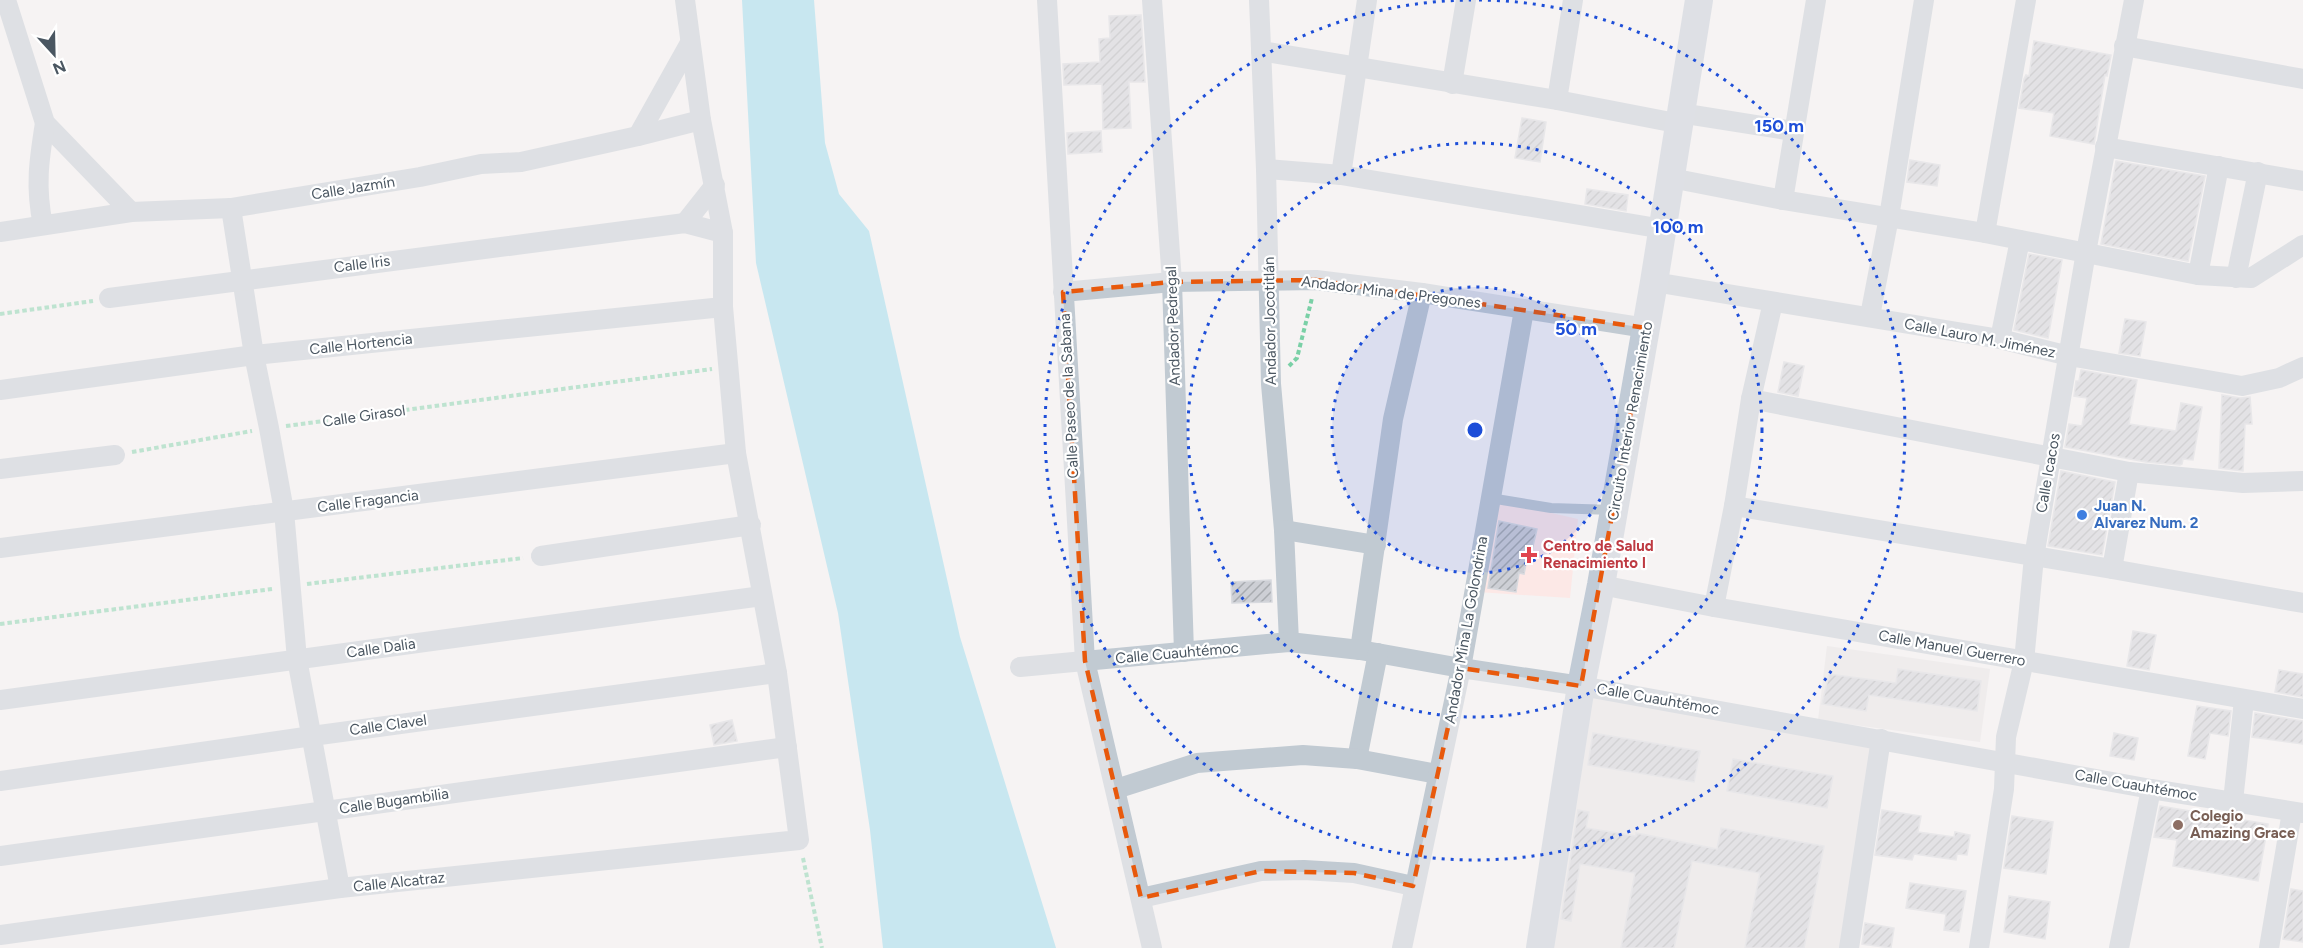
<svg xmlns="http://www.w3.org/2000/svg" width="2303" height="948" viewBox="0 0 2303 948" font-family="Figtree,sans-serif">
<defs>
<pattern id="building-hatch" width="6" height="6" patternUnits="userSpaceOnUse" patternTransform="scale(1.5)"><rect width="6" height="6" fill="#cdcfd5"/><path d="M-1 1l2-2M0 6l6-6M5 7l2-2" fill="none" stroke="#a8abb0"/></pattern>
</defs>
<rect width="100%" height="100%" fill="#f5f3f3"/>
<g fill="#e6e4e5">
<path d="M 1827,646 L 1990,669 L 1980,742 L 1818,720 Z"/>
<path d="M 1588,693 L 1871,747 L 1843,948 L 1549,948 Z"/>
</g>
<path fill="#fce8e6" d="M 1494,500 L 1578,519 L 1570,598 L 1478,592 Z"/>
<path fill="#90daee" d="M 742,0 L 814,0 L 825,143 L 839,194 L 869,231 L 960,637 L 1056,948 L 883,948 L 870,830 L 838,613 L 756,263 Z"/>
<g fill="url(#building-hatch)" stroke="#d7d9de" stroke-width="1.5">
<path d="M 1141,15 L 1145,82 L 1129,82 L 1131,128 L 1103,129 L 1102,84 L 1064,85 L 1063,64 L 1100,62 L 1099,39 L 1110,38 L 1109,16 Z"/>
<path d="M 2034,41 L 2111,55 L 2107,76 L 2105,75 L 2094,144 L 2050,136 L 2054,113 L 2019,108 L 2024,79 L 2026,75 L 2029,76 Z"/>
<path d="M 1522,118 L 1546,122 L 1540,162 L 1515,158 Z"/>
<path d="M 1101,131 L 1102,152 L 1068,154 L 1067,133 Z"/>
<path d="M 1910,160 L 1940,165 L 1937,186 L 1907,182 Z"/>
<path d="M 2116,161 L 2205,176 L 2188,261 L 2101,244 Z"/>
<path d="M 1587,189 L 1628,195 L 1626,211 L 1585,204 Z"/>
<path d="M 2029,254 L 2062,260 L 2048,338 L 2014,330 Z"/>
<path d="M 2125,319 L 2146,322 L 2140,356 L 2119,353 Z"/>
<path d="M 1784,362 L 1804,366 L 1798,396 L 1778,392 Z"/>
<path d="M 2081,370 L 2137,380 L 2129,424 L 2176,431 L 2181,403 L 2202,407 L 2193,460 L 2183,459 L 2182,464 L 2180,465 L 2146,462 L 2065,447 L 2069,424 L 2082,426 L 2087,398 L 2074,396 L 2076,381 L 2079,381 Z"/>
<path d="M 2222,395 L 2240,398 L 2250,397 L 2252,424 L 2245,424 L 2243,471 L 2219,468 Z"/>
<path d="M 2061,471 L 2115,482 L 2102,555 L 2048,546 Z"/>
<path d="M 1499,521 L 1537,529 L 1532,550 L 1529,549 L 1524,574 L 1519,573 L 1516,592 L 1488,588 Z"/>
<path d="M 1271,580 L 1272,602 L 1232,603 L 1231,582 Z"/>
<path d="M 2133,631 L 2156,635 L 2149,670 L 2127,666 Z"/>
<path d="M 1898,669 L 1981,681 L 1977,711 L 1869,695 L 1866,711 L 1822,704 L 1829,674 L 1896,683 Z"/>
<path d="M 2279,670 L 2303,674 L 2303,697 L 2275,692 Z"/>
<path d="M 2197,706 L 2231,711 L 2228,736 L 2210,733 L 2205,759 L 2188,756 Z"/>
<path d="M 2255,713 L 2303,721 L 2303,744 L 2252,737 Z"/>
<path d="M 732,720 L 737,741 L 714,745 L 710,725 Z"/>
<path d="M 1593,733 L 1700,751 L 1694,782 L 1588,765 Z"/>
<path d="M 2114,733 L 2138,738 L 2134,760 L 2110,756 Z"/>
<path d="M 1733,759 L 1833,776 L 1827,808 L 1727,791 Z"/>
<path d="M 2160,806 L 2268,824 L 2258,881 L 2173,866 L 2177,840 L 2154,837 Z"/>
<path d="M 1578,810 L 1589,812 L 1586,828 L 1636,836 L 1636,833 L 1717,849 L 1721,828 L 1824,846 L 1804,948 L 1745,948 L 1760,873 L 1692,861 L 1674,948 L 1621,948 L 1635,873 L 1580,864 L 1571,921 L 1561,919 Z"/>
<path d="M 1882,810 L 1921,816 L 1918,832 L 1954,837 L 1955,832 L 1970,835 L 1967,855 L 1957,854 L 1956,860 L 1914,854 L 1912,860 L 1875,855 Z"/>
<path d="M 2012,816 L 2053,822 L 2046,874 L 2004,868 Z"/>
<path d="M 1910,883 L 1966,891 L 1959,932 L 1944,930 L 1946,914 L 1906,908 Z"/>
<path d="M 2291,889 L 2303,891 L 2303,942 L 2283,939 Z"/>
<path d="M 2009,896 L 2050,902 L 2045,939 L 2004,932 Z"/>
<path d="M 1865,923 L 1894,928 L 1891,948 L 1862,944 Z"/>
</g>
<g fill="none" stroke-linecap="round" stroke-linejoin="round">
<g stroke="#7ad0a6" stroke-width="4" stroke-dasharray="4.5 3" stroke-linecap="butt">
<path d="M 0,314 L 93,301"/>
<path d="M 1289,366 L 1297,358 L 1312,298"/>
<path d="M 286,426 L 712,369"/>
<path d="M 132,452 L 252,431"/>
<path d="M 307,584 L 523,558"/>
<path d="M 0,624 L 272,589"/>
<path d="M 803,858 L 822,948"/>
</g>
<path stroke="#c1cad2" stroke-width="10" d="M 1490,498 L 1551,508 L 1613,510"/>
<g stroke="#c1cad2" stroke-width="20">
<path d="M 6,0 L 45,123 L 131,212"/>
<path d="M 1047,0 L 1085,661 L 1152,948"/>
<path d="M 1152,0 L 1172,282 L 1184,652"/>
<path d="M 1259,0 L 1266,169 L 1271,384 L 1284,530 L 1289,642"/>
<path d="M 2124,46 L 2303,79"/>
<path d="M 1261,51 L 1557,100 L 1681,124"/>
<path d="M 1452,84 L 1466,0"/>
<path d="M 1557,100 L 1573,0"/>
<path d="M 1680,113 L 1793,131"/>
<path d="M 638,136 L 690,43"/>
<path d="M 2105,147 L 2303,181"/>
<path d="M 1266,169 L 1341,175 L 1663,229"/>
<path d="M 1341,175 L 1367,0"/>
<path d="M 1671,178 L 1783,200 L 1985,233 L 2198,275 L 2251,278 L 2303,245"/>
<path d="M 1783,200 L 1816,0"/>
<path d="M 231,208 L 254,355 L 269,428 L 284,511 L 297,659 L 340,888"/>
<path d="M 685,223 L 715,185"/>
<path d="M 43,225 C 35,187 39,160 45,123"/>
<path d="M 0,232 L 131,212 L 231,208 L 420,177 L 481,164 L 521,162 L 638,136 L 701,120"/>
<path d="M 1985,233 L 2026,0"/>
<path d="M 2198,275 L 2219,166"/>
<path d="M 2236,278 L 2258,172"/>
<path d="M 1654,282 L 2000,339 L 2069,356 L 2242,386 L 2279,378 L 2303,367"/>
<path d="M 1063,292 L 1172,282 L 1316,280 L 1422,293 L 1646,328"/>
<path d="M 109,298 L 685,223 L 723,233"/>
<path d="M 1870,316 L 1889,217 L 1924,0"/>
<path d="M 2000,339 L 2020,240"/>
<path d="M 0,390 L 254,355 L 723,307"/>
<path d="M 1751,399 L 2129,472 L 2243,483 L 2303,481"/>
<path d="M 0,469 L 115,455"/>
<path d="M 1734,506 L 2112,569 L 2303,603"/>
<path d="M 1284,530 L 1376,545"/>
<path d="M 0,548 L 736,453"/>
<path d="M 541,556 L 751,525"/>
<path d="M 2112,569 L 2129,472"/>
<path d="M 1601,585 L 1714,607 L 2303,709"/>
<path d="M 1714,607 L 1734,506 L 1751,399 L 1773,302"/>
<path d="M 1360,650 L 1393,419 L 1422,293"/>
<path d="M 1020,667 L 1289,642 L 1360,650 L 1461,668 L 1581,686 L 2151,789 L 2303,813"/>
<path d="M 0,700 L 762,596"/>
<path d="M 1357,759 L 1378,653"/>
<path d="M 0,781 L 312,736 L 777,673"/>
<path d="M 1116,789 L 1197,763 L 1303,755 L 1357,759 L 1437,774"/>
<path d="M 2233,801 L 2244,700"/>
<path d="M 0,856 L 787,747"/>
<path d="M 1141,898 L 1261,871 L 1304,870 L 1354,873 L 1413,886"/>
<path d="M 0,935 L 340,888 L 799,840 L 777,673 L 736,453 L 723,307 L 723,233 L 701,120 L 685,0"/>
<path d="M 1402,948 L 1461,668 L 1524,310"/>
<path d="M 1849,948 L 1881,739"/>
<path d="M 1979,948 L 2004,789 L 2006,737 L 2024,661 L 2034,557 L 2086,252 L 2134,0"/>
<path d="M 2119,948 L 2151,789"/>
<path d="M 2269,948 L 2292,812"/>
</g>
<path stroke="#c1cbd6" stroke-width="28" d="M 1540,948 L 1581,686 L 1601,585 L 1654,282 L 1699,0"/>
</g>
<path d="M0 0H2303V948H0ZM 1316,280 L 1646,328 L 1581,686 L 1461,668 L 1413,886 L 1354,873 L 1261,871 L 1141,898 L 1085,661 L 1063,292 L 1172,282 Z" fill="#f5f3f3" fill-opacity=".55" fill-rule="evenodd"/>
<path fill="none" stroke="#e8590c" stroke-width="4.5" stroke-dasharray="12 8" stroke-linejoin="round" d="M 1316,280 L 1646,328 L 1581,686 L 1461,668 L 1413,886 L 1354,873 L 1261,871 L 1141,898 L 1085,661 L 1063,292 L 1172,282 Z"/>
<circle cx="1475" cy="430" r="143" fill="#1d4ed8" fill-opacity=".12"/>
<g fill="none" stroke="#1d4ed8" stroke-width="3" stroke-dasharray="3 6">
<circle cx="1475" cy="430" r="143"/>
<circle cx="1475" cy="430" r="287"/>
<path d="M1479 0A430 430 0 1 1 1471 0"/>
</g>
<circle fill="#3f7fe0" stroke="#fff" stroke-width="2" cx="2082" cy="515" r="6"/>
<path fill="#e0444e" stroke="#fff" stroke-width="2" d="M1526 546h6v6h6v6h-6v6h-6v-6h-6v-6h6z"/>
<circle fill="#8d6e63" stroke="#fff" stroke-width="2" cx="2178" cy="825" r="6"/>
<g text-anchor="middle" stroke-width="4.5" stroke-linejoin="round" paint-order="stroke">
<g font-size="15" fill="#4a5661" stroke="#fff">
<text transform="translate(353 188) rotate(-9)" y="5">Calle Jazmín</text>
<text transform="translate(362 264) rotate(-7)" y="5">Calle Iris</text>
<text transform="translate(1391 292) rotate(7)" y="5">Andador Mina de Pregones</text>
<text transform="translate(1270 321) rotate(-91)" y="5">Andador Jocotitlán</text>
<text transform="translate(1173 326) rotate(-92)" y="5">Andador Pedregal</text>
<text transform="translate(1980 338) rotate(11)" y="5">Calle Lauro M. Jiménez</text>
<text transform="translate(361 344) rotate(-6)" y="5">Calle Hortencia</text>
<text transform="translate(1069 396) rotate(-93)" y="5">Calle Paseo de la Sabana</text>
<text transform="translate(364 416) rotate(-8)" y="5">Calle Girasol</text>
<text transform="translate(1630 421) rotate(-80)" y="5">Circuito Interior Renacimiento</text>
<text transform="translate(2048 473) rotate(-80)" y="5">Calle Icacos</text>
<text transform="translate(368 501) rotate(-7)" y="5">Calle Fragancia</text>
<text transform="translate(1466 630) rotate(-80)" y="5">Andador Mina La Golondrina</text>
<text transform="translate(381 648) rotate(-8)" y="5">Calle Dalia</text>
<text transform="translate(1952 648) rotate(10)" y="5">Calle Manuel Guerrero</text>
<text transform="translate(1177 653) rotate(-5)" y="5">Calle Cuauhtémoc</text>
<text transform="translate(1658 699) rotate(10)" y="5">Calle Cuauhtémoc</text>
<text transform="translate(388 725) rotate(-8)" y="5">Calle Clavel</text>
<text transform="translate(2136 785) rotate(10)" y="5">Calle Cuauhtémoc</text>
<text transform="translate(394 801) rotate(-8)" y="5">Calle Bugambilia</text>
<text transform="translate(399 882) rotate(-6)" y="5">Calle Alcatraz</text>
</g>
<g font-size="15" font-weight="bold" fill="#366cbe" stroke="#fff" text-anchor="start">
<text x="2094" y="511">Juan N.<tspan x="2094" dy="17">Alvarez Num. 2</tspan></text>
</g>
<g font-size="15" font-weight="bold" fill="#be3a42" stroke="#fff" text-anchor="start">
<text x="1543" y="551">Centro de Salud<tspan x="1543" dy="17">Renacimiento I</tspan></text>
</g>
<g font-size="15" font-weight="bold" fill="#785e54" stroke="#fff" text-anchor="start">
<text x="2190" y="821">Colegio<tspan x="2190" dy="17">Amazing Grace</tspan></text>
</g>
</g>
<circle cx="1475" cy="430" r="9" fill="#1d4ed8" stroke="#fff" stroke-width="3"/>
<g font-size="18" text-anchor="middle" font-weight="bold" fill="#1d4ed8" stroke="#fff" stroke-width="4.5" stroke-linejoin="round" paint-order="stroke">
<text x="1779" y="132">150 m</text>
<text x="1678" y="233">100 m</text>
<text x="1576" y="335">50 m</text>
</g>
<g transform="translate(54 54) rotate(158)" stroke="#ffffff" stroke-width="4.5" paint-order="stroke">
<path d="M0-4.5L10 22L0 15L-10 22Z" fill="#4a5661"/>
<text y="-9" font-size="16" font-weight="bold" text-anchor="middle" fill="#4a5661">N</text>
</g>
</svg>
